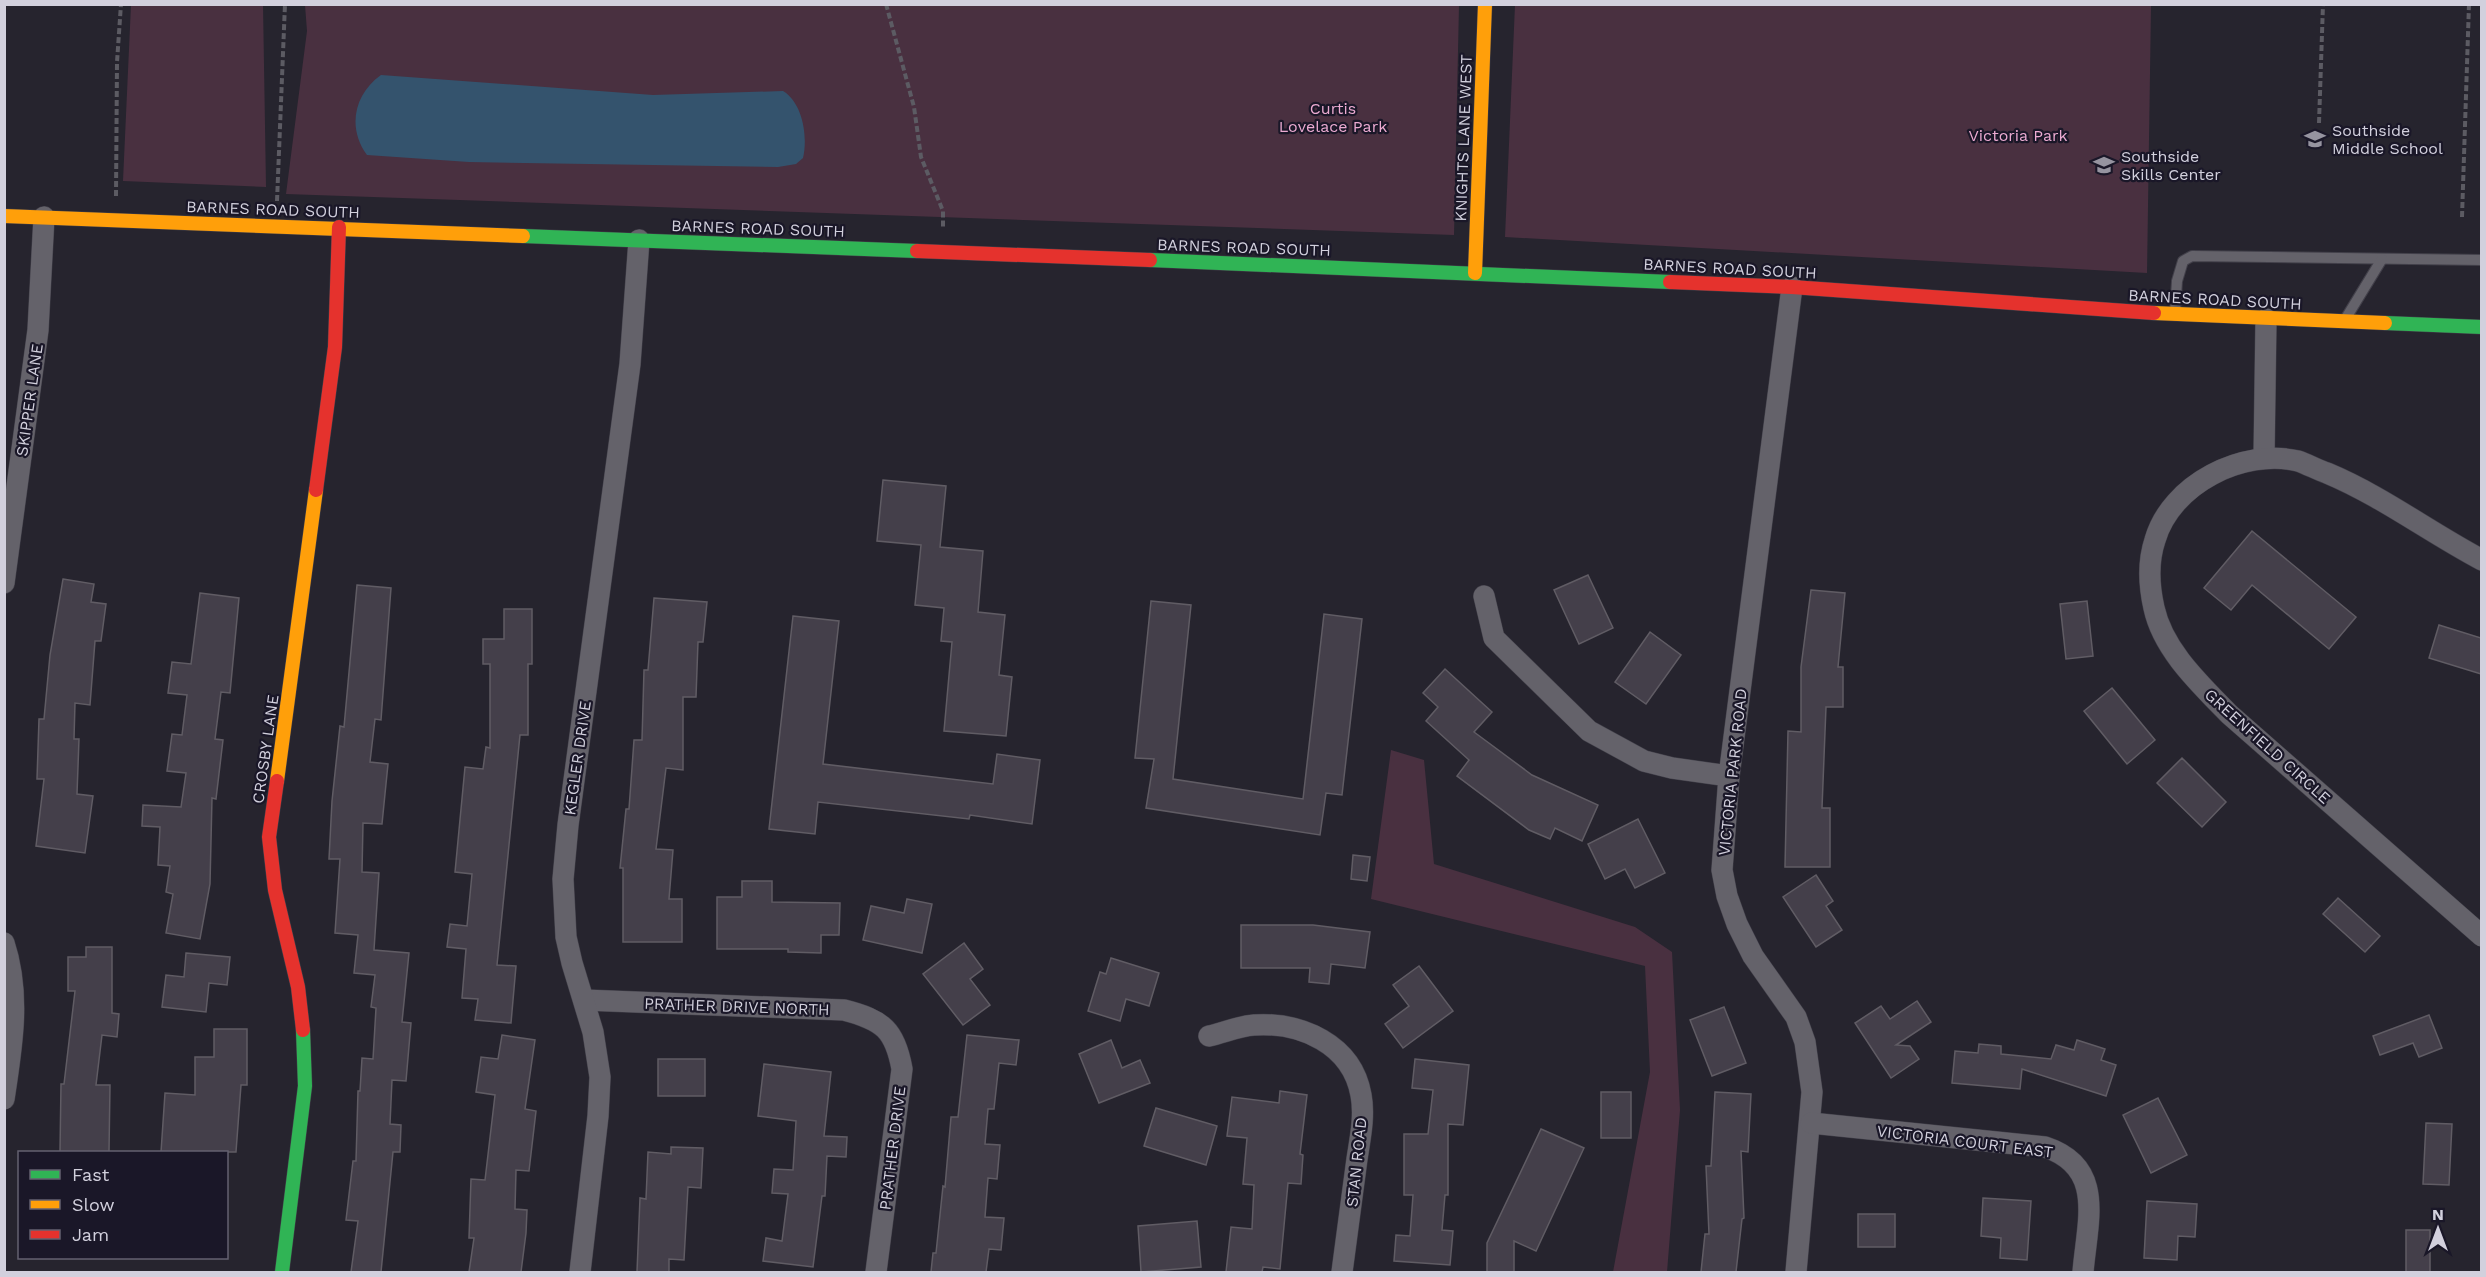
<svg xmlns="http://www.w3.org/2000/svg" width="2486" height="1277" viewBox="0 0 2486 1277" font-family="'Work Sans',sans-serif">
<rect width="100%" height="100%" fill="#26242e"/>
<g fill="#493040">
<path d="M 131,5 L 263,5 L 266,187 L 123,181 Z"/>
<path d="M 305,5 L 1459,5 L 1454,235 L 286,194 L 307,31 Z"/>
<path d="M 1515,5 L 2151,5 L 2147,273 L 1505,237 Z"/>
<path d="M 1391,750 L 1424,760 L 1434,864 L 1635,927 L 1672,952 L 1680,1110 L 1667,1272 L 1613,1272 L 1650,1072 L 1645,966 L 1371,899 Z"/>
</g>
<path fill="#34536d" d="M 381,75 L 653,95 L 783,91 C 803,103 808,137 803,158 L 796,164 L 778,167 L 469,162 L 367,155 C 347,128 354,94 381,75 Z"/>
<g fill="#443f4a" stroke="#605c64" stroke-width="1.5">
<path d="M 883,480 L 946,486 L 940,547 L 983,551 L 978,612 L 1005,615 L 999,675 L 1012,677 L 1006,736 L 944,731 L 952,642 L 941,641 L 944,608 L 915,605 L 921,545 L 877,541 Z"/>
<path d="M 2252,531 L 2356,617 L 2329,649 L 2252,585 L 2231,610 L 2204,588 Z"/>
<path d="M 1588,575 L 1613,628 L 1579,644 L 1554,590 Z"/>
<path d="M 63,579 L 94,584 L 91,602 L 106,604 L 101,641 L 95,641 L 90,705 L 75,703 L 74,739 L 79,739 L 77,794 L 93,796 L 85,853 L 36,846 L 44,779 L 37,779 L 39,719 L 44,719 L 50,655 Z"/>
<path d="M 357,585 L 391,588 L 381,720 L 375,719 L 370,762 L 388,764 L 382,824 L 363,823 L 362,872 L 379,873 L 374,950 L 409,953 L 402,1022 L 411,1023 L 406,1081 L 392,1080 L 390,1124 L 401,1125 L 400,1152 L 393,1152 L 381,1272 L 351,1272 L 358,1221 L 346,1220 L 353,1161 L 356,1161 L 358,1091 L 360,1091 L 362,1058 L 373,1059 L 376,1008 L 371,1007 L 375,975 L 354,973 L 358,935 L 335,933 L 340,859 L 329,859 L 332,801 L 340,726 L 344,727 Z"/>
<path d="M 1811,590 L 1845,593 L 1838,667 L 1843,667 L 1843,707 L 1826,707 L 1822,808 L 1830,808 L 1830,867 L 1785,867 L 1788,731 L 1801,732 L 1801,667 Z"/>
<path d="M 200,593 L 239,598 L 230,693 L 221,692 L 215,739 L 223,740 L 216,799 L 212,798 L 210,884 L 200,939 L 166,933 L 173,894 L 166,892 L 170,866 L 158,865 L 160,827 L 142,826 L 143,805 L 181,807 L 186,773 L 167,771 L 172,734 L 182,735 L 187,695 L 168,693 L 172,662 L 191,664 Z"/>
<path d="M 654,598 L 707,602 L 703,642 L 698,642 L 696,697 L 683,697 L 683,770 L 666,768 L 656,849 L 673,850 L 669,899 L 682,899 L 682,942 L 623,942 L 623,868 L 620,868 L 626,809 L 629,809 L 634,740 L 642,740 L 644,670 L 648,670 Z"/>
<path d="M 1151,601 L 1191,605 L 1173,779 L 1303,799 L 1324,614 L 1362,619 L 1342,795 L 1326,793 L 1320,835 L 1146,808 L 1154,759 L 1135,758 Z"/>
<path d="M 2087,601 L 2093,656 L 2066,659 L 2060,604 Z"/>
<path d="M 504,609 L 532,609 L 532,664 L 528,664 L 528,735 L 520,735 L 497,965 L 516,966 L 511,1023 L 475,1020 L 478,999 L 462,998 L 466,949 L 447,947 L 450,924 L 467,926 L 472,874 L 455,872 L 465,767 L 483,769 L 486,747 L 490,748 L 490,664 L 483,664 L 483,639 L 504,639 Z"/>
<path d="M 793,616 L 839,621 L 823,764 L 993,784 L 997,754 L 1040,760 L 1032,824 L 970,815 L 969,819 L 818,802 L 815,834 L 769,829 Z"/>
<path d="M 2439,625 L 2481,638 L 2481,674 L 2429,658 Z"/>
<path d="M 1650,632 L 1681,655 L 1646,704 L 1615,682 Z"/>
<path d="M 1445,669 L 1492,712 L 1474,732 L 1532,775 L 1598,805 L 1582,841 L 1555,828 L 1550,839 L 1529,830 L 1457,776 L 1469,760 L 1426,721 L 1438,707 L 1423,693 Z"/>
<path d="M 2112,688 L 2155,740 L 2127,764 L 2084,711 Z"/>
<path d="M 2182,758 L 2226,802 L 2202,827 L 2157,783 Z"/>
<path d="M 1638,819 L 1665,873 L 1635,888 L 1625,869 L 1605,879 L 1588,844 Z"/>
<path d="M 1353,855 L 1370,857 L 1367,881 L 1351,879 Z"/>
<path d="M 1816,875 L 1833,901 L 1826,906 L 1842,930 L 1816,947 L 1783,897 Z"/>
<path d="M 742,881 L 772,881 L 772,902 L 840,903 L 839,935 L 821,935 L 821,953 L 788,952 L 788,949 L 717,949 L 717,897 L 742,897 Z"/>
<path d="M 2338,898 L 2380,936 L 2365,952 L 2323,914 Z"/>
<path d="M 907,899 L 932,904 L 922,953 L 863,940 L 871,906 L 904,913 Z"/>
<path d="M 1241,925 L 1313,925 L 1370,932 L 1365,968 L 1331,964 L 1329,984 L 1309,982 L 1310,968 L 1241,968 Z"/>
<path d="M 964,943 L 983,969 L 970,979 L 990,1005 L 963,1025 L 923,974 Z"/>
<path d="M 86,947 L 112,947 L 112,1013 L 119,1014 L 117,1037 L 102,1035 L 96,1085 L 110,1085 L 109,1152 L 60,1152 L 61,1084 L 64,1084 L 75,991 L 68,991 L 68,957 L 86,957 Z"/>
<path d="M 186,953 L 230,957 L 227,985 L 209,983 L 206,1012 L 162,1007 L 166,975 L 184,977 Z"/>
<path d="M 1111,958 L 1159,973 L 1149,1006 L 1126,999 L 1120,1021 L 1088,1011 L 1100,972 L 1106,974 Z"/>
<path d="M 1419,966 L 1453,1011 L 1403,1048 L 1385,1024 L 1409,1006 L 1393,985 Z"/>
<path d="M 1917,1001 L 1931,1022 L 1896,1045 L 1910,1046 L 1919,1059 L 1891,1078 L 1855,1023 L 1881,1006 L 1890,1019 Z"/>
<path d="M 1724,1007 L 1746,1063 L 1712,1076 L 1690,1020 Z"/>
<path d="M 2429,1015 L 2442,1048 L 2419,1057 L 2413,1043 L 2380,1055 L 2373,1036 Z"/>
<path d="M 214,1029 L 247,1029 L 247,1085 L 241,1085 L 236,1152 L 161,1152 L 165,1093 L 195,1095 L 195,1057 L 214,1057 Z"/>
<path d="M 502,1035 L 535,1040 L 525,1109 L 536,1111 L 529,1171 L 516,1170 L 515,1209 L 527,1210 L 526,1233 L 521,1272 L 469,1272 L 474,1238 L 469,1238 L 471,1179 L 485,1180 L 495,1095 L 476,1092 L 481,1057 L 498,1059 Z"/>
<path d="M 967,1035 L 1019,1040 L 1016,1065 L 999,1063 L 994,1109 L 988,1109 L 985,1144 L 1000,1145 L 997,1179 L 988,1178 L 985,1217 L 1004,1218 L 1001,1250 L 989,1249 L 986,1272 L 931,1272 L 933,1253 L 936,1253 L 943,1186 L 945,1187 L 951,1117 L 958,1117 Z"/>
<path d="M 1111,1040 L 1122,1068 L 1140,1060 L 1150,1083 L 1099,1103 L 1079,1054 Z"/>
<path d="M 2077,1040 L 2105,1049 L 2101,1060 L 2116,1065 L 2106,1096 L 2022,1069 L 2020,1089 L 1952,1083 L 1955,1051 L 1978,1053 L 1979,1044 L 2001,1046 L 2001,1054 L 2051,1059 L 2056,1045 L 2074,1050 Z"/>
<rect x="658" y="1059" width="47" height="37"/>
<path d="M 1415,1059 L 1469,1065 L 1463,1125 L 1448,1124 L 1448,1195 L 1445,1195 L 1442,1230 L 1453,1231 L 1450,1265 L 1394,1261 L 1396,1235 L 1410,1236 L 1413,1195 L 1404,1195 L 1404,1134 L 1428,1134 L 1433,1090 L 1412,1088 Z"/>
<path d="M 764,1064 L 831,1072 L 824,1136 L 847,1137 L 846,1157 L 827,1156 L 825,1196 L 822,1196 L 813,1267 L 763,1261 L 766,1238 L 782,1241 L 788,1194 L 772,1193 L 774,1169 L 793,1170 L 796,1121 L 758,1116 Z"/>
<path d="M 1280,1091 L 1307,1095 L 1300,1154 L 1303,1155 L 1301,1184 L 1288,1183 L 1280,1269 L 1263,1267 L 1262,1272 L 1226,1272 L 1231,1227 L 1252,1229 L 1254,1185 L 1243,1184 L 1247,1138 L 1227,1136 L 1232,1097 L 1279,1103 Z"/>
<rect x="1601" y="1092" width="30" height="46"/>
<path d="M 1715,1092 L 1751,1094 L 1748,1152 L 1741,1151 L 1744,1218 L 1742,1219 L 1736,1272 L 1701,1272 L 1705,1234 L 1709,1234 L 1706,1166 L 1711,1166 Z"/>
<path d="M 2158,1098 L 2187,1155 L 2151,1173 L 2123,1115 Z"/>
<path d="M 1156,1108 L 1217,1126 L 1206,1165 L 1144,1146 Z"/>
<path d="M 2426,1123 L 2452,1124 L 2449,1185 L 2423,1184 Z"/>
<path d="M 1541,1129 L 1584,1148 L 1536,1251 L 1514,1241 L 1514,1272 L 1487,1272 L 1487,1243 Z"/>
<path d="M 671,1147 L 703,1148 L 701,1188 L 688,1187 L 684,1260 L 669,1259 L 669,1272 L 637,1272 L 640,1198 L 646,1199 L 648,1152 L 671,1154 Z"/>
<path d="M 1983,1198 L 2031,1201 L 2027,1260 L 2000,1258 L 2001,1238 L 1981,1236 Z"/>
<path d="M 2147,1201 L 2197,1204 L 2195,1237 L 2178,1236 L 2177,1260 L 2144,1258 Z"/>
<rect x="1858" y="1214" width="37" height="33"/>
<path d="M 1197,1221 L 1201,1267 L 1141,1272 L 1138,1226 Z"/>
<rect x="2406" y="1230" width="24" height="42"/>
</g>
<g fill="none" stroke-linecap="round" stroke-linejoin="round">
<defs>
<g id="lane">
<path d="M 2175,313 L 2177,281 L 2183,261 L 2192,256 L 2482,260"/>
<path d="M 2346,318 L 2382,259"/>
</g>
<g id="street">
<path d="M 1792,287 L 1729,776 L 1722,870 L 1727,896 L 1737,924 L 1753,956 L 1796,1017 L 1805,1042 L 1812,1092 L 1796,1272"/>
<path d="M 2264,458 L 2266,319"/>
<path d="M 2482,560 C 2429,532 2382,496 2327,473 C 2318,470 2307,464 2298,461 C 2243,448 2171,484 2155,540 C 2148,561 2149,586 2154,608 C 2163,650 2200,684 2229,714 L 2482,936"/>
<path d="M 4,583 L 38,330 L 44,217"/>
<path d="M 1484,596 L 1494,638 L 1589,731 L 1644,761 L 1672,768 L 1729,776"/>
<path d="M 4,943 C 21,994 12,1047 4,1099"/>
<path d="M 584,1000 L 844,1010 C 883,1020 895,1030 902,1069 L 876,1272"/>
<path d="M 1209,1036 C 1223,1033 1239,1026 1254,1025 C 1301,1022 1352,1044 1361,1095 C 1365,1116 1360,1139 1357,1159 C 1352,1197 1347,1235 1342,1272"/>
<path d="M 1811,1123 L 2045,1147 C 2106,1167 2087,1222 2083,1272"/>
<path d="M 580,1272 L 598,1116 L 600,1077 L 593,1032 L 572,963 L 566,937 L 563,879 L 568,825 L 630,364 L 639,240"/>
</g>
<g id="fast">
<path d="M 523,236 L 917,251"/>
<path d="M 1150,260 L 1670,282"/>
<path d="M 2385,323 L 2482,327"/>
<path d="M 282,1272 L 305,1086 L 303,1030"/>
</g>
<g id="slow">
<path d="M 4,216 L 523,236"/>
<path d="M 1475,273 L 1485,4"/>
<path d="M 2154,313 L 2385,323"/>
<path d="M 277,781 L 316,490"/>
</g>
<g id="jam">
<path d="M 917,251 L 1150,260"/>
<path d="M 1670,282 L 1792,287 L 2154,313"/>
<path d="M 316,490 L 335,347 L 339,227"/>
<path d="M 277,781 L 269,837 L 275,890 L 298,987 L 303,1030"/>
</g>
</defs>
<use href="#lane" stroke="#42404a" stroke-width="12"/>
<use href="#street" stroke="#42404a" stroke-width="22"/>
<use href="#fast" stroke="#42404a" stroke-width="15"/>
<use href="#slow" stroke="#42404a" stroke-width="15"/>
<use href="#jam" stroke="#42404a" stroke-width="15"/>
<g stroke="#5c5b63" stroke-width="4" stroke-dasharray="6 3" stroke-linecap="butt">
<path d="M 886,4 L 914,107 L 921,157 L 943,211 L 943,229"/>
<path d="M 2319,123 L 2323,4"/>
<path d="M 116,196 L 117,62 L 121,4"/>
<path d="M 277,201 L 285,4"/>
<path d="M 2462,217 L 2469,4"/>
</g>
<use href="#lane" stroke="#64626a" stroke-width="10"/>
<use href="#street" stroke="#64626a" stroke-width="21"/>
<use href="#fast" stroke="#30b455" stroke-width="14"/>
<use href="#slow" stroke="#ff9f0a" stroke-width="14"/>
<use href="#jam" stroke="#e5322d" stroke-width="14"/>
</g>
<defs>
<symbol id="school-bare" viewBox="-9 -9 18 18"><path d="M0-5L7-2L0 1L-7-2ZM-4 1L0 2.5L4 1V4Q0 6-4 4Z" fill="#9694a0" stroke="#1a1728" stroke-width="2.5" paint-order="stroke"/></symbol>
</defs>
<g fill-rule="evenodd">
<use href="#school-bare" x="2300" y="124" width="30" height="30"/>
<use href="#school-bare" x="2089" y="150" width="30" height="30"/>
</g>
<g text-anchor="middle" stroke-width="4.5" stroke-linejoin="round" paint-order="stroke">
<g font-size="16" fill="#ecabd2" stroke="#1a1728">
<text x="1333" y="114">Curtis<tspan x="1333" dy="18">Lovelace Park</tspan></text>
<text x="2018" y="141">Victoria Park</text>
</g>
<g font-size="16" fill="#d2d0dd" stroke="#1a1728" text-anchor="start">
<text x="2332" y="136">Southside<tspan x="2332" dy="18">Middle School</tspan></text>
<text x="2121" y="162">Southside<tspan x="2121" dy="18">Skills Center</tspan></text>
</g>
<g font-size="16" fill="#d2d0dd" stroke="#1a1728">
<text transform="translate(1463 138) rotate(-88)" y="6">KNIGHTS LANE WEST</text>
<text transform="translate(273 209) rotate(2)" y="6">BARNES ROAD SOUTH</text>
<text transform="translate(758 228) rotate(2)" y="6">BARNES ROAD SOUTH</text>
<text transform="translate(1244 247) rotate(2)" y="6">BARNES ROAD SOUTH</text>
<text transform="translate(1730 268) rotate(3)" y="6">BARNES ROAD SOUTH</text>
<text transform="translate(2215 299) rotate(3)" y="6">BARNES ROAD SOUTH</text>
<text transform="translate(29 400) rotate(-82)" y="6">SKIPPER LANE</text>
<text transform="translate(2268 746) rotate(42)" y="6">GREENFIELD CIRCLE</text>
<text transform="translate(265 749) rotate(-82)" y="6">CROSBY LANE</text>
<text transform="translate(577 758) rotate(-82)" y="6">KEGLER DRIVE</text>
<text transform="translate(1732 772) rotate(-84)" y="6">VICTORIA PARK ROAD</text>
<text transform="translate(737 1006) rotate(2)" y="6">PRATHER DRIVE NORTH</text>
<text transform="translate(1965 1141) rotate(7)" y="6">VICTORIA COURT EAST</text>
<text transform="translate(892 1148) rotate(-83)" y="6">PRATHER DRIVE</text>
<text transform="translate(1356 1162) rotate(-84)" y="6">STAN ROAD</text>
</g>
</g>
<rect width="2486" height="1277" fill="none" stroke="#d2d0dd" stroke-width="12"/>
<rect x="18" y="1151" width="210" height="108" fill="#1a1728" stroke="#646170" stroke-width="1.5"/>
<rect x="30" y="1170" width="30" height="9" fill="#30b455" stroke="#646170" stroke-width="1.5"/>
<text x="72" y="1181" font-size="18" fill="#d2d0dd">Fast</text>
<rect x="30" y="1200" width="30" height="9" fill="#ff9f0a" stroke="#646170" stroke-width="1.5"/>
<text x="72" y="1211" font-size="18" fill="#d2d0dd">Slow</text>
<rect x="30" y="1230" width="30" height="9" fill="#e5322d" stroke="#646170" stroke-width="1.5"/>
<text x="72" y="1241" font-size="18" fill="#d2d0dd">Jam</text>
<g transform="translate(2438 1229)" stroke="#1a1728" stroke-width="4.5" paint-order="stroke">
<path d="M0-4.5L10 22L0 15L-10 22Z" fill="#d2d0dd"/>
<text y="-9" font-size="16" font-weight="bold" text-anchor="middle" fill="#d2d0dd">N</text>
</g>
</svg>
